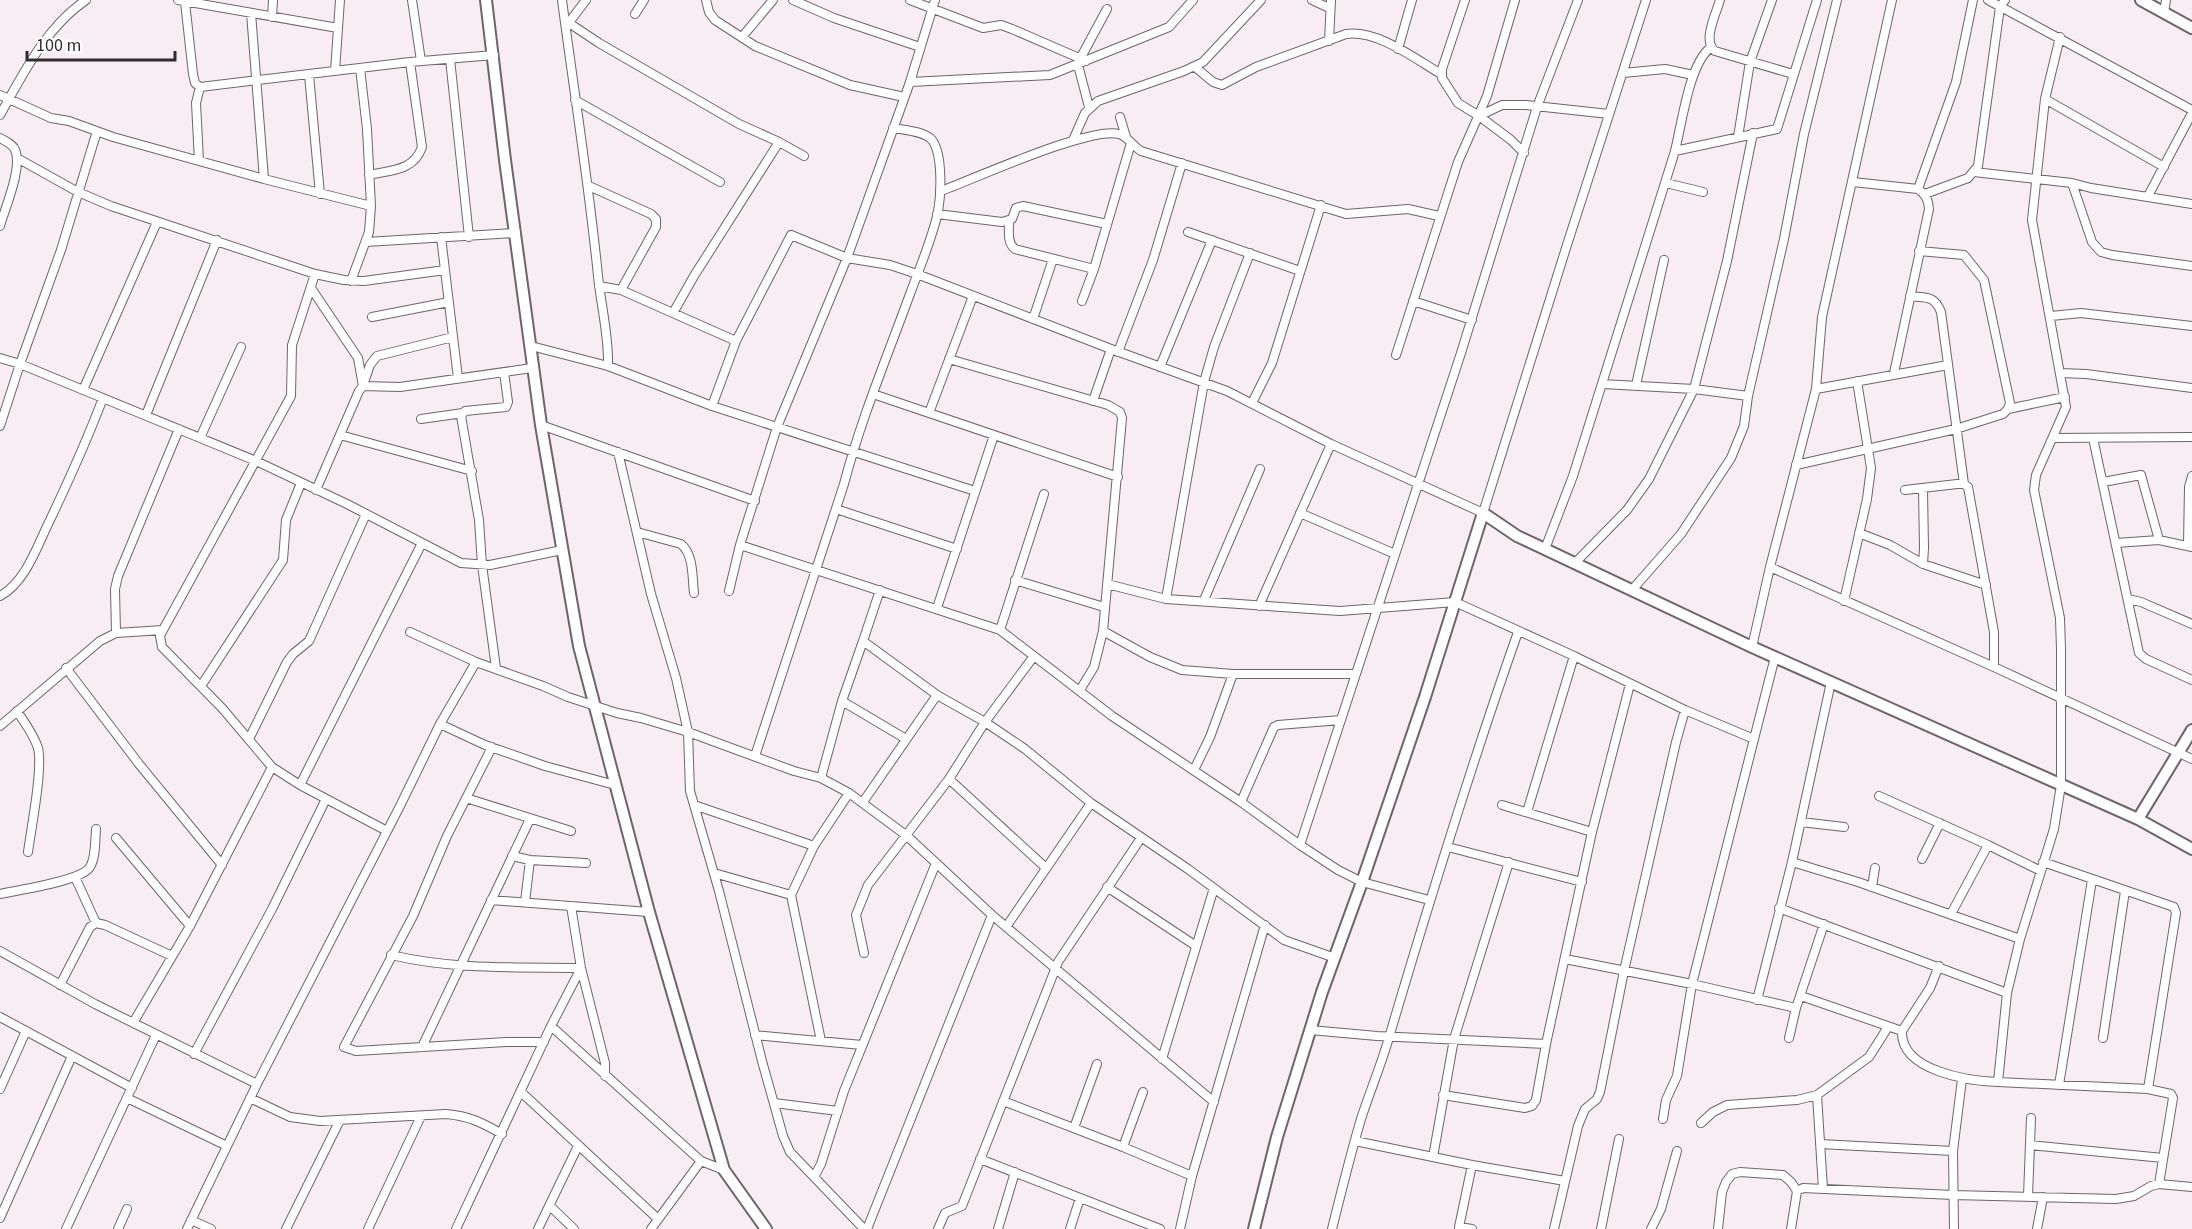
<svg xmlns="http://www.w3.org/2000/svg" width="2192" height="1229" font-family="'Source Sans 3',sans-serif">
  <rect width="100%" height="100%" fill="#f9edf4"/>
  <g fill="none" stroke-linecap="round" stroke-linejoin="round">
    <defs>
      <path id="street" d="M178,0L338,28
        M412,0L421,61
        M562,0C574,92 589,184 598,276C601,306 609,336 608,366
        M706,0L709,12L715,20L755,46L850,85L904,97
        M793,0L834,18L920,47
        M910,0L983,28L1001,25L1012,29L1086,61
        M1312,0L1329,8
        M1465,0L1442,69V78L1458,103L1479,116L1511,140L1524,153
        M1720,0C1716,14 1702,41 1715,51L1793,74
        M1988,0L2192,110
        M185,2L193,74L195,83L200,87L410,62L494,55
        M251,13L264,179
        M2164,13L2166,0
        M635,14L644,0
        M272,17L273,0
        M569,23L599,43L739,124L779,142L804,156
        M567,25L586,0
        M742,37L773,0
        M2060,37L2045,99L2032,220L2066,407L2036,475L2034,490L2060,618L2061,649V785L2054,829L2020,939L2007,993L1998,1082L2148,1089L2171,1094L2173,1098L2159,1184
        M1329,41L1331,0
        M1398,49L1412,0
        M450,59L469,237
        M1080,59L1107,9
        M1078,65L1089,107
        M1195,67L1213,82L1222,85L1256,67L1346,34C1378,30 1414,58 1441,74
        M335,71L340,0
        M1623,73L1665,69L1693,75
        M309,75L320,194
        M910,82L1050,75L1169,27L1193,0
        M0,95L51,118L69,121L113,137L264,179L371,206
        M2045,99L2164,167
        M575,100L720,182
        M0,115C23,74 46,27 86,0
        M1479,116L1502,105H1526L1609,114
        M1120,117L1126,137
        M1738,137L1750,62L1772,0
        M0,138C5,141 13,144 15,150C23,167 5,208 0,226
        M1073,140L1085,113L1098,101L1184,71L1203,62L1261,0
        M1675,151C1682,123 1689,65 1710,48
        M17,158L78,192L111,206L315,274L344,280L364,281L445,270
        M199,161L196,103L200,87
        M1974,172L2072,183L2091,188L2192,204
        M369,175C391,170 414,171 422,147L410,62
        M1853,182L1918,189C1926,195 1928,199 1929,209L1894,373
        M1666,183L1703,192
        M2072,183L2092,242L2101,252L2112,255L2192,266
        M589,186L651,214L656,219V227L621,290
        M1918,189L1956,82L1973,0
        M941,191C974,179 1090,126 1119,134C1128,137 1133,146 1141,151L1346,214L1408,209L1439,216
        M1925,194L1968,178L1978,166L2000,7L2005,0
        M2148,196L2192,113
        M937,214L1002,222L1012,219L1016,208L1023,206L1107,224
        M1009,221C1009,231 1007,243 1015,249L1094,269
        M1188,232L1300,271
        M441,237L458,378
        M366,242L516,233
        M315,274L292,345L291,396L163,630L160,636L162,647L222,708L272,767L300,785L387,831
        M351,281L369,232L371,206L367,129L360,68
        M599,286L621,290L736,341
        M311,288L358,358L363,386
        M1910,296C1927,298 1934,295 1941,312L1964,484
        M1082,301L1094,269L1131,143
        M1413,301L1472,320
        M673,313L694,276L779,142
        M2051,316L2081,313L2192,326
        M372,317L449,302
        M1033,319L1053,259
        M531,346L608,366L712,406L975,491
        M1118,352L1153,260L1182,163
        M1396,355L1458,162L1487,96L1515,0
        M0,358L20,364L256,461L347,504L461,563L490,565L562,550
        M949,359L1108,405L1120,412L1122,418L1103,631L1094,667L1080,690
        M1160,367L1212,240
        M2060,373L2086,374L2192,388
        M1602,384L1694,389L1748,396
        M363,385L370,365L377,356L453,337
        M1636,385L1664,260
        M1816,389L1948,365
        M83,390L157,222
        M873,394L1118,477
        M1093,401L1111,349
        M1252,403L1272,363L1321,205
        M712,406L736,341L791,235L847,258L890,265L917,274L1111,349L1227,391L1331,444L1483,513L1566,248L1646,0
        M2008,409L2065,397
        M929,413L973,296
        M146,415L217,240
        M421,419L463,413
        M541,425L755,501
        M0,426L20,364L61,250L97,131
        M340,435L472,471
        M200,438L241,347
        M2053,438L2192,437
        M2093,438L2139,653L2146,659L2192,680
        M618,452L651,594L676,678L688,732L690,791L719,891L762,1061L783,1136L790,1152L864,1229
        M1796,465L1956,429L2003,414L2008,409L2010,403L1984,280L1964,255L1919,251
        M2103,482L2141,475L2159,540
        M316,490L359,391L363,386L400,387L532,368
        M1905,490L1957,484H1964L1968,487L1994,632V667
        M836,509L957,549
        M1300,513L1395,554
        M637,532L681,544C694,555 692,577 694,593
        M1859,533L1890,545L1923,564L1986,585
        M2116,543L2159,540L2192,547
        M740,545L1000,630L1112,716L1241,802L1300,845L1338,870L1362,882L1429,900
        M2188,545L2189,487L2192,476
        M1545,549L1573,476L1675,151L1777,129L1817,0
        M1575,563L1627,510L1649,479L1694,389L1727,261L1753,133
        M1923,564L1924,548L1923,490
        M1770,567L1994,667L2192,759
        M1015,580L1104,607
        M1107,584L1166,599L1340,611L1455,602L1574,656L1685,710L1754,739L1775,657
        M880,590L863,641L937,695L985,722L1025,749L1091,803L1188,869L1284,940L1335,958
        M1632,590L1681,534L1731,458L1744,426L1748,396L1784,239L1804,134L1837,0
        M729,591L740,545L777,427L847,258L910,82L935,0
        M0,596C26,582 37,546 50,520C69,480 87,440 103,398
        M1166,599L1204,382L1214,347L1250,253
        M2128,599L2141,602L2192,624
        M1204,600L1260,469
        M1844,601L1867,499L1871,468L1857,381
        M1259,606L1331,444
        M937,608L994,435
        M1000,630L1044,494
        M1103,631L1150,657L1182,670L1233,674H1356
        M410,632L476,662L543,686L568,697L617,713L641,718L688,732L794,771L821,778L849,793L907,836L992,915L1214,1102
        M116,633L115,589L118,576L179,429
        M1752,647L1770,567L1816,389L1822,317L1892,0
        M66,668L139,764L222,865
        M496,668L482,565L479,520L461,416L465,411L506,407L508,402L504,372
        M201,686L283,560L286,520L301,483
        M842,701L906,739
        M17,711C25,723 34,735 38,748C43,769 31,829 28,852
        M440,724L485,745L545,766L615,785
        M0,726L100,641L116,633L163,630
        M249,739L287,662L293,654L309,641L366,514
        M492,747L447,836L413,916L344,1047L356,1051L506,1042H544
        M755,756L844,484C861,419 887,357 910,294C920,267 932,239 938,212C941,195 943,154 932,140C924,131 904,130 893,128
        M1194,770L1210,737L1233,674
        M821,778L842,701L863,641
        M949,779L1046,868
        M300,785L422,543
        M1879,796L1988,845L2041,871
        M466,798L571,831
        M863,802L937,695
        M1241,802L1274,727L1278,725L1341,720
        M694,805L814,846
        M1502,805L1592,832
        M1527,812L1574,656
        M1801,822L1844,827
        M116,838L190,926
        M1300,845L1461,353L1537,107L1578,0
        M1448,847L1582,882
        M512,856L530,860L586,863
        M1922,859L1940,823
        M1792,862L1858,882L2020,939
        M2043,862L2174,907L2176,913L2148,1089
        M714,873L791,895L821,1041
        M75,877L96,923
        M1107,887L1196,946
        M1872,887L1875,868
        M0,894C18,890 82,881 90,867C96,857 95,840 96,829
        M791,895L814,846L849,793
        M491,900L649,912
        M525,902L530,860
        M571,906L581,968L605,1063V1076
        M1779,908L2007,993
        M1951,914L1988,845
        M1006,927L1091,803
        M0,951L95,1004L257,1084
        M864,953L856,915L868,885L949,779L985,722L1034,656
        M391,955C454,970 518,967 581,968L551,1026L456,1229
        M1565,959L1692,984L1796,1008
        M1939,966L1930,988L1902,1031C1900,1071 1969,1081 1998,1082
        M60,985L90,927L96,923L105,925L172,956
        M1801,996L1902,1031
        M1757,1000L1792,862L1831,682
        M0,1017L132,1088
        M133,1023L190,926L272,767
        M551,1026L701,1161L724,1170
        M1310,1030L1377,1036L1546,1044L1536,1100L1532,1106L1525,1108L1443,1095
        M755,1035L862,1045
        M1789,1038L1796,1008L1824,924
        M2103,1038L2125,891
        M1546,1044L1592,832L1630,684
        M422,1047L530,819
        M194,1054L272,909L326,799
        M1162,1059L1214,888
        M2059,1085L2092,880
        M0,1089L26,1031
        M521,1092L658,1219
        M1817,1095L1823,1189
        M127,1098L227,1146
        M250,1098L290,1117L320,1121L446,1114C469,1116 481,1122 502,1134
        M1003,1101L1123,1147L1192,1176
        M774,1103L838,1111
        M1663,1119L1666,1100L1677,1076L1692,984L1754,739
        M1701,1123L1713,1112L1727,1105L1797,1100L1817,1095L1869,1057L1888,1027
        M1074,1128L1097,1064
        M1355,1141L1472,1165L1565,1181
        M1820,1144L1953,1151
        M2030,1145L2163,1158
        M1123,1147L1143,1092
        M1433,1157L1454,1039L1509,862
        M980,1159L1160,1229
        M814,1177L821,1164L844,1091L936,863
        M2028,1196L2031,1118
        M550,1206L574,1229
        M0,1218L72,1056
        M191,1220L211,1229
        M66,1229L156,1035
        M118,1229L127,1209
        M187,1229L257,1084L400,806L440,724L476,662
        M286,1229L340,1120
        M368,1229L421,1116
        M538,1229L578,1146
        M651,1229L701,1161
        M867,1229L992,915
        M938,1229L945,1213L962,1206L1058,962L1141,838
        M998,1229L1015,1172
        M1070,1229L1080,1198
        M1180,1229L1192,1176L1265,925
        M1332,1229C1341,1193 1350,1156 1361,1119C1370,1091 1382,1063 1390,1034C1430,899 1471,765 1518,632
        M1472,1229L1459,1227L1472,1165
        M1554,1229L1578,1126L1585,1109L1597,1099L1600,1092L1624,971L1676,742L1685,710
        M1601,1229L1619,1139
        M1651,1229L1661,1209L1677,1151
        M1718,1229L1722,1192L1726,1182L1732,1174L1740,1172L1783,1175L1791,1182L1797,1191
        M1791,1229L1797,1191L1803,1188L1953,1195L2116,1199L2134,1196L2151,1186L2159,1184L2192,1187
        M1954,1229L1953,1151L1962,1079
        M2037,1229L2043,1197"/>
      <path id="secondary" d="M486,0L505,160L541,425L579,646L649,912L724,1170L766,1229
        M2141,0L2192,28
        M2138,819L2192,730
        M1254,1229L1277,1137L1322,992L1362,882L1425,697L1483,513L1517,536L1752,647L2138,819L2192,849"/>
    </defs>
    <use href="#street" stroke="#6e646a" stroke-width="10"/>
    <use href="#secondary" stroke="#6e646a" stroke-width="14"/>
    <use href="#street" stroke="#fff" stroke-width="8"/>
    <use href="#secondary" stroke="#fff" stroke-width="10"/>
  </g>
  <path d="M27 51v9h148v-9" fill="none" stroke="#302c2e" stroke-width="3"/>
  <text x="36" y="51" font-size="18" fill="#302c2e" stroke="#ffffff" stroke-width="4.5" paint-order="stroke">100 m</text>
</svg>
